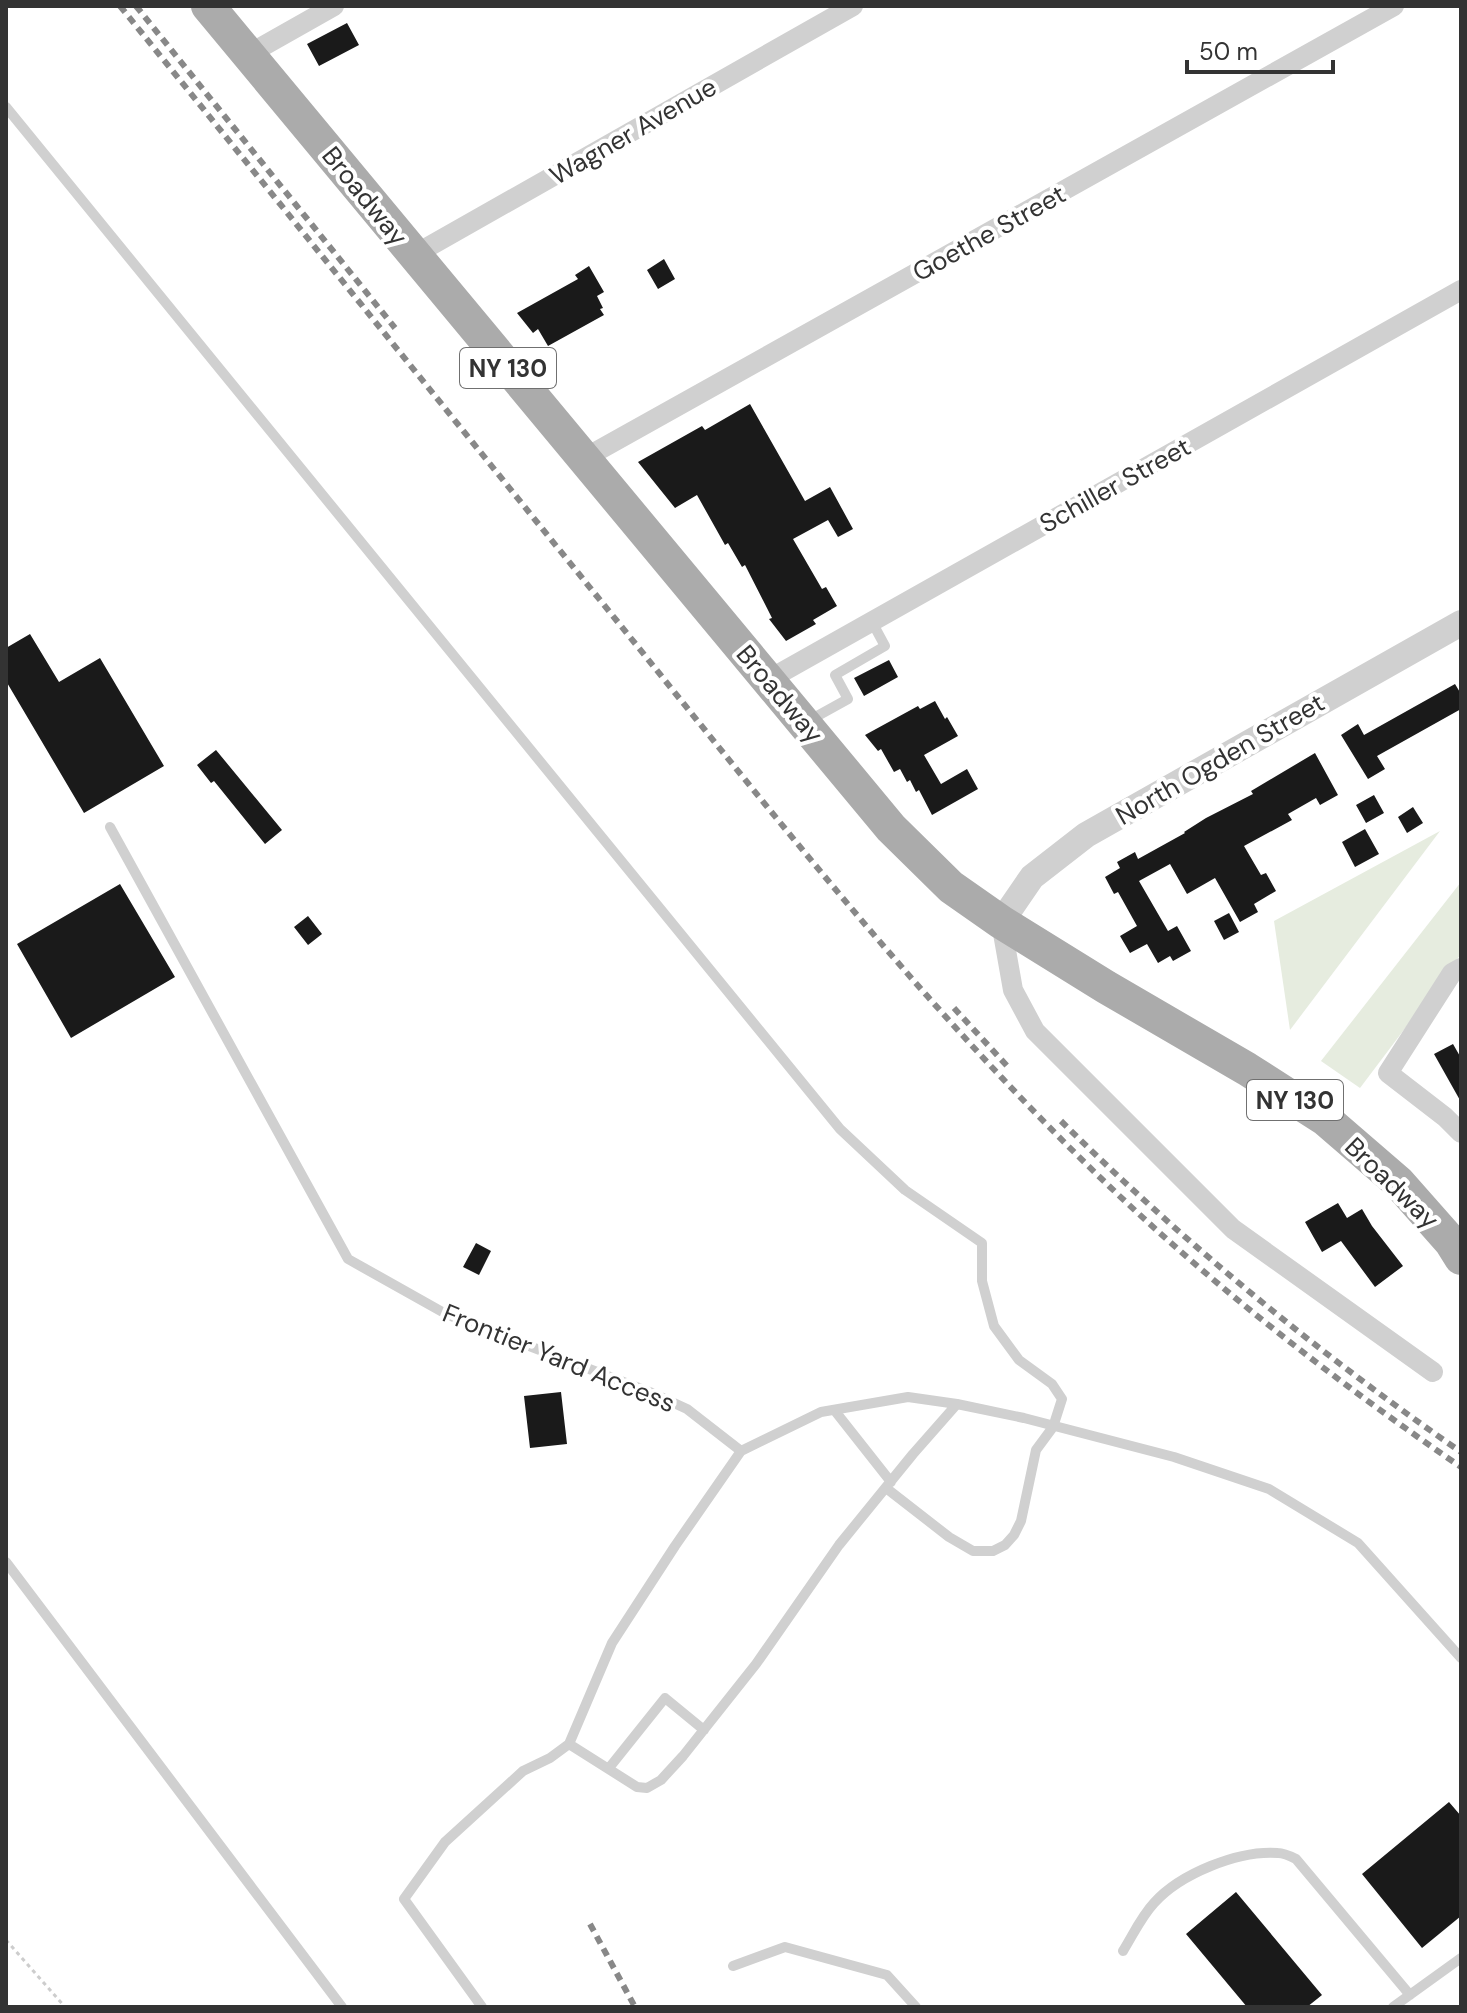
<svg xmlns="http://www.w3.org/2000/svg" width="1467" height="2013" font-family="'DM Sans',sans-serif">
  <rect width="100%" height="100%" fill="#fff"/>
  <path fill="#e6ecdf" d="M1440,831L1290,1030L1274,921Z
    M1461,882V954L1360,1088L1321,1061Z"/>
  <path fill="#1a1a1a" d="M347,23L359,45L319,66L307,44Z
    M664,259L675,279L658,289L647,270Z
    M589,266L604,292L597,296L603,308L600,309L604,315L548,346L538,329L533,333L517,313L578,279L575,275Z
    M750,404L805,501L830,487L853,529L838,537L828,520L793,539L822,589L826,587L837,606L813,620L816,624L786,641L769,619L772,618L745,565L742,567L728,543L725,545L697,495L675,508L638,462L702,426L705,430Z
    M30,634L59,682L100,658L164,766L84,813L6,681V648Z
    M889,660L898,677L864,696L854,678Z
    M1455,684L1461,694V709L1377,756L1385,769L1368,779L1341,735L1358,724L1364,735Z
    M935,701L945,719L947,717L958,736L924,755L941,784L967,769L978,789L932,815L919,790L916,792L910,780L907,782L900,769L894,772L881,749L878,751L865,735L918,706L920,709Z
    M216,750L282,830L265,844L214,781L211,783L197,765Z
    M1315,753L1338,795L1320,805L1316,798L1288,814L1292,820L1244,846L1261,875L1266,873L1276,891L1254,904L1258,912L1240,922L1215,878L1187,894L1170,864L1139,881L1168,931L1177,926L1191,951L1173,961L1170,956L1158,963L1147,944L1130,953L1120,936L1137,926L1118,892L1114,894L1105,877L1120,868L1117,862L1135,852L1138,859L1185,833L1184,832L1206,818L1253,794L1251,791Z
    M1374,795L1384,813L1366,823L1356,805Z
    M1413,807L1423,823L1407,833L1398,817Z
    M1365,829L1379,854L1355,867L1342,842Z
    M120,884L175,977L71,1038L17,944Z
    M1229,913L1239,932L1224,940L1214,921Z
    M308,916L322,934L308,945L294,927Z
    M1453,1044L1461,1058V1102L1434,1054Z
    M1338,1203L1347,1218L1362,1209L1372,1226L1403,1266L1375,1287L1341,1241L1322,1252L1305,1222Z
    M476,1243L491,1251L479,1275L463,1267Z
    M561,1392L567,1444L530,1448L524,1396Z
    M1449,1802L1461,1816V1916L1422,1948L1362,1874Z
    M1236,1892L1322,1995L1307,2007H1247L1186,1934Z"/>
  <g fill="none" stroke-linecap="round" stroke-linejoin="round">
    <path stroke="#cdcdcd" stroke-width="3" stroke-dasharray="4 4" stroke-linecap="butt" d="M6,1940L65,2007"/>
    <path stroke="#d0d0d0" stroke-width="10" d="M6,107L840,1129L905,1190L982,1243V1281L994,1326L1019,1360L1052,1384L1062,1399L1053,1427L1036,1450L1021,1521L1014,1535L1005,1545L993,1551H973L949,1537L886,1488
      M810,720L848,699L835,675L885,646L872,622
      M110,827L348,1259L446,1314L652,1393L687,1409L741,1451L821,1412L908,1397L957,1404L1024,1418L1174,1457L1269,1489L1358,1543L1461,1658
      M835,1411L891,1482
      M6,1562L342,2007
      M569,1744L637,1787L647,1788L661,1780L683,1756L756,1664L839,1545L913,1454L957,1404
      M609,1768L665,1698L704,1730
      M1123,1951C1133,1935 1141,1917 1154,1903C1180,1874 1238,1850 1278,1853C1284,1853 1290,1856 1296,1859L1410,1995
      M733,1966L785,1947L887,1975L916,2007
      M482,2007L404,1899L445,1842L523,1771L550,1758L569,1744L612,1643L675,1546L741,1451
      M1393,2007L1461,1958"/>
    <path stroke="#d0d0d0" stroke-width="20" d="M249,54L334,6
      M414,255L853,6
      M583,459L1394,6
      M768,680L1461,290
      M1001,922L1013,990L1035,1031L1233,1229L1433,1372
      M1461,968L1452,973L1388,1073L1445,1117L1461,1133"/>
    <path stroke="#d0d0d0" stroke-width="26" d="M1001,922L1032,877L1086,835L1461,623"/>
    <path stroke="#ababab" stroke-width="34" d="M208,6L891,828L951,887L1001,922L1106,987L1247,1069L1325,1119L1398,1182L1451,1242L1461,1258"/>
    <path stroke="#888" stroke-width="6" stroke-dasharray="8 6" stroke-linecap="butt" d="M120,6C286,211 451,416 617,621C774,815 928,1013 1109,1186C1218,1290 1337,1382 1461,1467
      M136,6L395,328
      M954,1008L1008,1067
      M1061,1121C1184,1243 1318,1353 1461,1452
      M590,1924L635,2007"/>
  </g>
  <g text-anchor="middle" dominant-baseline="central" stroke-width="8" stroke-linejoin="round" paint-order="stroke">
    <g fill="#fff" stroke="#707070" stroke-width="2">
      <rect x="460" y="348" width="96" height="40" rx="6"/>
      <rect x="1247" y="1080" width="96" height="40" rx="6"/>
    </g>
    <g font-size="24" font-weight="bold" fill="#333">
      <text x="508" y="368">NY 130</text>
      <text x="1295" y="1100">NY 130</text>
    </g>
    <g font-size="26" fill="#333" stroke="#fff">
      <text transform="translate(633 131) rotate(-30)">Wagner Avenue</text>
      <text transform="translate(365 196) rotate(51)">Broadway</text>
      <text transform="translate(989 233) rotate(-29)">Goethe Street</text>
      <text transform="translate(1115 485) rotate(-29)">Schiller Street</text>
      <text transform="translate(780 694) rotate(50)">Broadway</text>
      <text transform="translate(1220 759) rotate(-30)">North Ogden Street</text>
      <text transform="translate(1392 1183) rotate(44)">Broadway</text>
      <text transform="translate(559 1358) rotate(22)">Frontier Yard Access</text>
    </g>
  </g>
  <rect width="1467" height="2013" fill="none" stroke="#333333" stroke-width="16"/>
  <path d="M1187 60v12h146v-12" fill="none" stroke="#333333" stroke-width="4"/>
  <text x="1199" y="60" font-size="24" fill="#333333" stroke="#ffffff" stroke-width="6" paint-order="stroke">50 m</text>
</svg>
